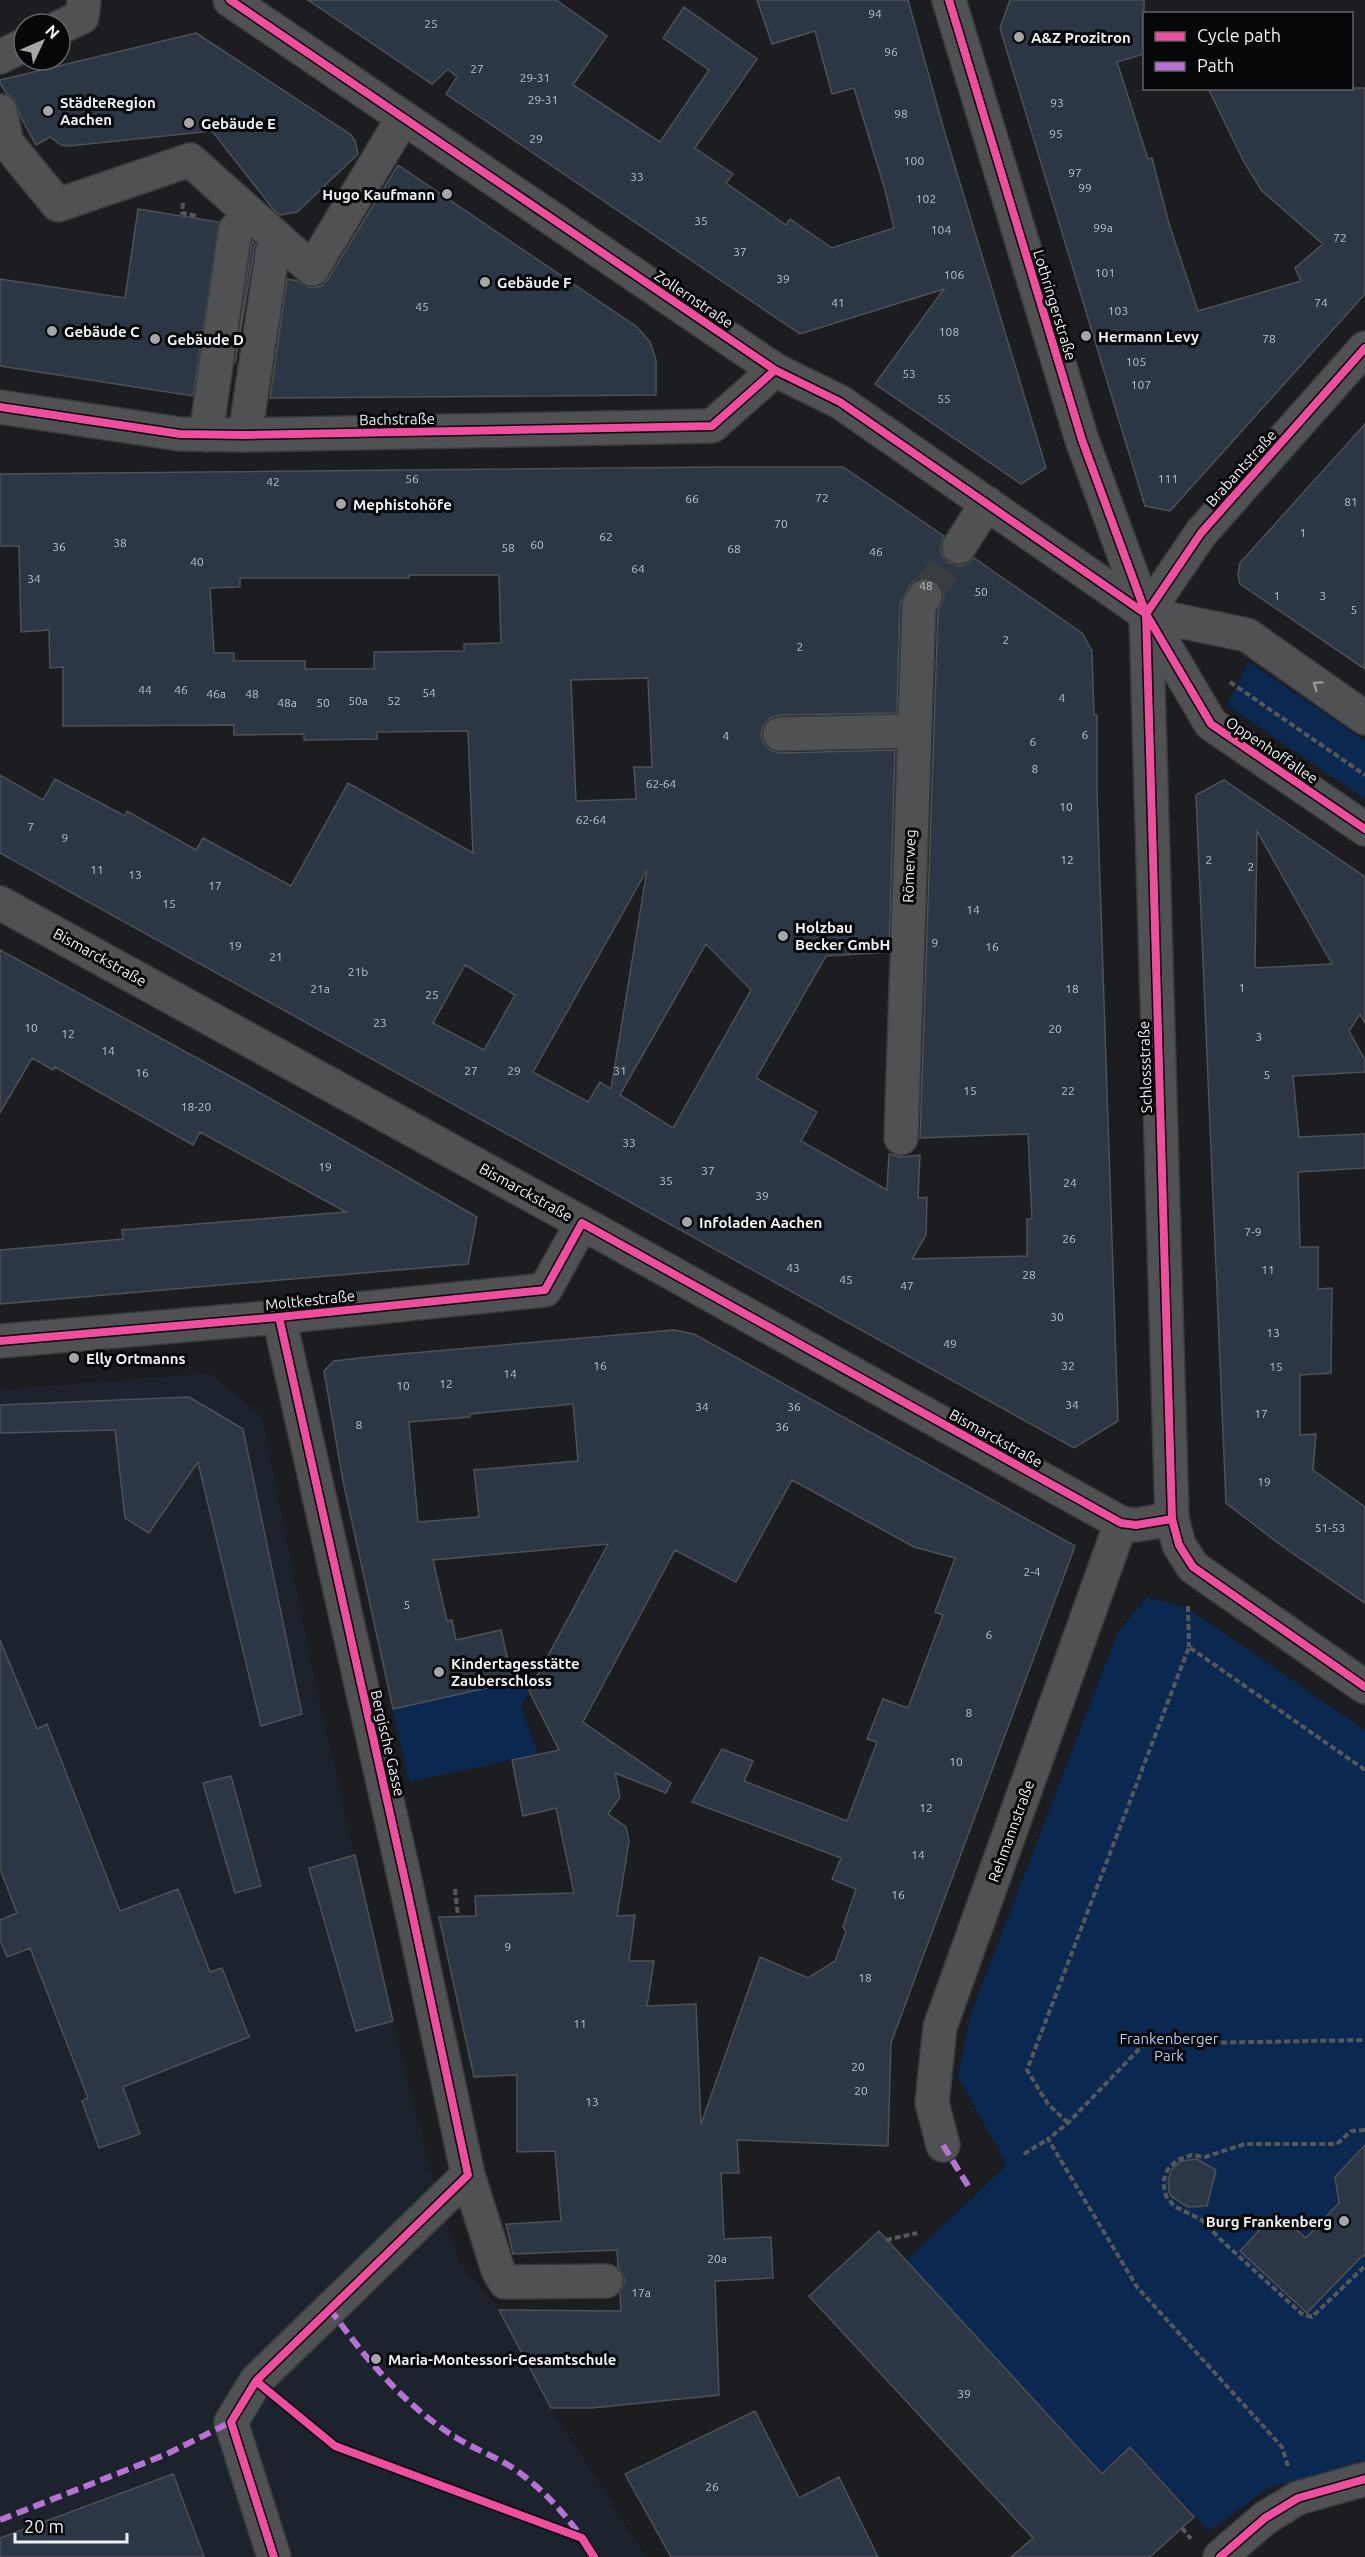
<svg xmlns="http://www.w3.org/2000/svg" width="1365" height="2557" font-family="Ubuntu,sans-serif">
  <rect width="100%" height="100%" fill="#1b1d20"/>
  <path fill="#1d232d" d="M210,1373L262,1417L315,1682L393,2021L431,2172L459,2261L499,2310L551,2408L646,2557H0V1390Z"/>
  <path fill="#0b2851" d="M1249,662L1365,741V799L1227,705Z
    M1147,1597L1187,1608L1365,1730V2463L1270,2487L1209,2531L1131,2447L1102,2473L906,2261L1007,2165L958,2077L970,2016L1118,1632Z
    M513,1682L529,1691L521,1706L538,1754L409,1782L393,1709Z"/>
  <path fill="#2c3645" stroke="#4f5154" stroke-width="1.5" fill-rule="evenodd" d="M308,0H556L607,36L573,85L660,142L709,70L663,38L684,7L757,59L695,148L733,174L726,183L786,225L790,219L832,248L894,228L885,190L854,88L832,94L815,31L772,44L757,0H908L944,130L1046,468L1021,484L875,384L944,289L800,334L446,94L457,77L448,69L432,84Z
    M1010,0H1144V54L1117,62L1148,159L1152,158L1169,224L1198,311L1301,281L1295,268L1323,244L1262,191L1244,162L1208,88H1365V294L1170,511L1145,506L1000,28Z
    M196,33L350,134L355,140L358,154L297,212L280,215L274,210L212,131L69,146L61,145L50,137L36,145L21,118L14,99L6,93L0,83V80Z
    M398,165L637,327L650,342L656,360V395L270,398L287,279L297,281L310,288L321,286L328,279Z
    M138,209L219,222L193,396L0,366V279L125,298Z
    M252,241L255,244L235,364Z
    M1365,424V669L1240,584L1238,574L1240,563Z
    M721,467H843L944,536L940,547L942,555L948,562L959,566L967,564L974,558L1082,633L1092,651L1094,715H1097V792L1118,1421L1074,1448L0,853V775L43,800L55,779L125,816L127,811L196,850L203,838L291,886L348,783L473,853L468,731L377,732V739L304,740V734L234,735V725L63,726V667L50,668L49,630L21,632L19,546H0V474ZM409,575H499L501,643L464,644V651L374,652V669H305V661H234V653H214L210,588L240,587V578H409ZM927,577L936,581L942,588L944,597L938,611L920,1138L1028,1134L1032,1219H1027V1256L912,1259L926,1235L927,1197L918,1198L920,1155L901,1157L889,1154L887,1190L801,1141L817,1112L756,1078L826,956L889,952L895,750L780,753L772,751L764,744L761,735L763,726L770,718L780,715L897,713L900,604L910,585L917,579ZM648,678L652,767H634L636,799L576,801L571,680ZM647,870L611,1089L600,1082L588,1102L533,1072ZM706,944L751,990L673,1128L620,1095ZM465,965L515,995L484,1050L433,1023Z
    M1224,780L1365,877V1023L1360,1014L1349,1031L1365,1060V1072L1293,1076L1299,1137L1365,1134V1168L1298,1172L1300,1247H1318V1289L1332,1288L1331,1373L1300,1375V1435L1316,1434L1313,1470L1365,1507V1603L1282,1546L1226,1503L1196,795ZM1257,831L1332,964L1255,968Z
    M0,950L248,1086L477,1217L468,1264L0,1304V1250L123,1239L122,1230L346,1212L200,1132L193,1145L55,1067L53,1070L32,1058L0,1113Z
    M674,1330L694,1334L1075,1546L891,2043L888,2146L737,2140L739,2173H721L724,2239L771,2237L773,2278L715,2281L719,2395L592,2408H551L499,2310L621,2311L620,2293L625,2280L618,2267L617,2250L513,2254L506,2224L561,2221L555,2151L517,2152V2075L474,2077L439,1917L476,1916L475,1896L574,1893L556,1808L523,1816L512,1760L559,1750L529,1691L608,1544L433,1560L447,1621L452,1620L456,1640L501,1630L513,1682L393,1709L343,1481L324,1371L334,1361L378,1356ZM573,1404L578,1461L474,1470L479,1517L418,1522L409,1422L470,1417V1414ZM792,1480L914,1547L955,1558L935,1612L943,1615L908,1708L883,1699L867,1739L877,1742L847,1821L744,1781L753,1761L722,1749L692,1802L841,1858L832,1879L856,1889L843,1927L846,1932L835,1961L808,1978L760,1957L701,2124L696,2004L647,2006L654,1961H629L635,1915L617,1916L629,1841L626,1827L608,1814L620,1797L615,1773L666,1793L671,1783L583,1722L675,1550L736,1582Z
    M189,1397L243,1429L302,1714L261,1726L198,1462L149,1533L125,1518L115,1430L0,1433V1405Z
    M0,1640L37,1729L47,1724L120,1911L178,1889L210,1972L222,1968L249,2037L123,2087L140,2134L99,2148L82,2101L88,2098L30,1948L7,1957L0,1940V1920L17,1913L0,1869Z
    M231,1776L261,1886L235,1893L203,1783Z
    M355,1855L393,2021L356,2031L309,1868Z
    M1365,2145V2256H1362L1307,2313L1240,2251L1276,2212L1306,2238L1339,2203L1335,2177Z
    M1197,2159L1216,2170L1207,2206L1188,2207L1172,2197L1169,2192L1168,2180L1172,2169L1181,2161Z
    M879,2231L1102,2474L1130,2447L1194,2517L1150,2557H1011L1033,2538L809,2296Z
    M755,2411L799,2498L839,2477L878,2557H671L625,2474Z
    M173,2474L204,2557H0V2538Z"/>
  <g fill="none" stroke-linecap="round" stroke-linejoin="round">
    <path stroke="#3a3d40" stroke-width="33" stroke-dasharray="33 16" stroke-linecap="butt" d="M925,596L959,547"/>
    <defs>
      <path id="minor" d="M230,0L775,370L840,402L1146,614L1247,635L1365,718
        M949,0L1082,440L1146,614L1211,724L1365,829
        M60,27L82,17L84,0
        M0,57L24,45
        M0,111L7,143L58,205L190,160L312,269L403,118
        M0,407L180,434L245,435L712,426L775,370
        M206,435L235,230
        M245,435L273,249
        M959,547L987,503
        M1146,614L1172,1519L1179,1545L1193,1567L1365,1687
        M1146,614L1201,533L1365,348
        M780,734L914,731
        M0,903L582,1223L1121,1523L1136,1525L1172,1519
        M901,1138L919,605L925,596
        M279,1317L408,1894L468,2175L498,2270L505,2282L606,2281
        M0,1341L279,1317L545,1290L582,1223
        M943,2145L932,2103L940,2027L1121,1523
        M274,2557L231,2422L256,2381L468,2175
        M1220,2557L1265,2518L1298,2498L1365,2479"/>
    </defs>
    <use href="#minor" stroke="#38393c" stroke-width="36"/>
    <path stroke="#56585a" stroke-width="4" stroke-dasharray="6 3" stroke-linecap="butt" d="M183,203L182,213L197,216
      M1230,682L1365,775
      M1188,1606L1189,1647
      M455,1889L458,1917
      M1068,2123L1048,2104L1027,2070L1189,1647L1365,1770
      M1365,2130L1351,2131L1337,2144H1245L1205,2157L1192,2155L1177,2160L1168,2169L1163,2182L1166,2196L1174,2206L1202,2220L1220,2239L1302,2314L1312,2317L1365,2266
      M1024,2154L1048,2139
      M886,2240L917,2233
      M1288,2466L1282,2447L1137,2287L1048,2139L1068,2123L1144,2044L1365,2040
      M1182,2528L1191,2539"/>
    <use href="#minor" stroke="#4f5153" stroke-width="33"/>
    <path stroke="#b673d3" stroke-width="6" stroke-dasharray="12 6" stroke-linecap="butt" d="M943,2145L970,2189
      M330,2309C364,2357 404,2405 455,2437C474,2449 497,2457 516,2470C543,2490 560,2508 580,2535
      M0,2520L167,2454L231,2422"/>
    <defs>
      <path id="cycleway" d="M230,0L775,370L840,402L1146,614
        M949,0L1082,440L1146,614L1211,724L1365,829
        M0,407L180,434L245,435L712,426L775,370
        M1146,614L1172,1519L1179,1545L1193,1567L1365,1687
        M1146,614L1201,533L1365,348
        M0,1341L279,1317L545,1290L582,1223L1121,1523L1136,1525L1172,1519
        M256,2381L335,2446L582,2538L594,2557
        M274,2557L231,2422L256,2381L468,2175L408,1894L279,1317
        M1220,2557L1265,2518L1298,2498L1365,2479"/>
    </defs>
    <use href="#cycleway" stroke="#050709" stroke-width="11"/>
    <use href="#cycleway" stroke="#ef4d9e" stroke-width="8"/>
  </g>
  <defs><path id="oneway-chevron" d="M-2-3.5L2.5 0L-2 3.5" fill="none" stroke-width="1.6" stroke-linecap="round" stroke-linejoin="round" transform="scale(1.5)"/></defs>
  <use stroke="#96999b" href="#oneway-chevron" transform="translate(1317 685) rotate(-145)"/>
  <g fill="#a4a6aa" stroke="#050709" stroke-width="2">
    <circle cx="1019" cy="37" r="6"/>
    <circle cx="48" cy="111" r="6"/>
    <circle cx="189" cy="123" r="6"/>
    <circle cx="447" cy="194" r="6"/>
    <circle cx="485" cy="282" r="6"/>
    <circle cx="52" cy="331" r="6"/>
    <circle cx="1086" cy="336" r="6"/>
    <circle cx="155" cy="339" r="6"/>
    <circle cx="341" cy="504" r="6"/>
    <circle cx="783" cy="936" r="6"/>
    <circle cx="687" cy="1222" r="6"/>
    <circle cx="74" cy="1358" r="6"/>
    <circle cx="439" cy="1672" r="6"/>
    <circle cx="1344" cy="2221" r="6"/>
    <circle cx="376" cy="2359" r="6"/>
  </g>
  <g text-anchor="middle" dominant-baseline="central" stroke-width="6" stroke-linejoin="round" paint-order="stroke">
    <g font-size="12" fill="#bdc2c8">
      <text x="875" y="13">94</text>
      <text x="431" y="23">25</text>
      <text x="891" y="51">96</text>
      <text x="477" y="68">27</text>
      <text x="535" y="77">29-31</text>
      <text x="543" y="99">29-31</text>
      <text x="1057" y="102">93</text>
      <text x="901" y="113">98</text>
      <text x="1056" y="133">95</text>
      <text x="536" y="138">29</text>
      <text x="914" y="160">100</text>
      <text x="1075" y="172">97</text>
      <text x="637" y="176">33</text>
      <text x="1085" y="187">99</text>
      <text x="926" y="198">102</text>
      <text x="701" y="220">35</text>
      <text x="1103" y="227">99a</text>
      <text x="941" y="229">104</text>
      <text x="1340" y="237">72</text>
      <text x="740" y="251">37</text>
      <text x="1105" y="272">101</text>
      <text x="954" y="274">106</text>
      <text x="783" y="278">39</text>
      <text x="838" y="302">41</text>
      <text x="1321" y="302">74</text>
      <text x="422" y="306">45</text>
      <text x="1118" y="310">103</text>
      <text x="949" y="331">108</text>
      <text x="1269" y="338">78</text>
      <text x="1136" y="361">105</text>
      <text x="909" y="373">53</text>
      <text x="1141" y="384">107</text>
      <text x="944" y="398">55</text>
      <text x="412" y="478">56</text>
      <text x="1168" y="478">111</text>
      <text x="273" y="481">42</text>
      <text x="822" y="497">72</text>
      <text x="692" y="498">66</text>
      <text x="1351" y="501">81</text>
      <text x="781" y="523">70</text>
      <text x="1303" y="532">1</text>
      <text x="606" y="536">62</text>
      <text x="120" y="542">38</text>
      <text x="537" y="544">60</text>
      <text x="59" y="546">36</text>
      <text x="508" y="547">58</text>
      <text x="734" y="548">68</text>
      <text x="876" y="551">46</text>
      <text x="197" y="561">40</text>
      <text x="638" y="568">64</text>
      <text x="34" y="578">34</text>
      <text x="926" y="585">48</text>
      <text x="981" y="591">50</text>
      <text x="1277" y="595">1</text>
      <text x="1323" y="595">3</text>
      <text x="1354" y="609">5</text>
      <text x="1006" y="639">2</text>
      <text x="800" y="646">2</text>
      <text x="145" y="689">44</text>
      <text x="181" y="689">46</text>
      <text x="429" y="692">54</text>
      <text x="216" y="693">46a</text>
      <text x="252" y="693">48</text>
      <text x="1062" y="697">4</text>
      <text x="358" y="700">50a</text>
      <text x="394" y="700">52</text>
      <text x="287" y="702">48a</text>
      <text x="323" y="702">50</text>
      <text x="1085" y="734">6</text>
      <text x="726" y="735">4</text>
      <text x="1033" y="741">6</text>
      <text x="1035" y="768">8</text>
      <text x="661" y="783">62-64</text>
      <text x="1066" y="806">10</text>
      <text x="591" y="819">62-64</text>
      <text x="31" y="826">7</text>
      <text x="65" y="837">9</text>
      <text x="1067" y="859">12</text>
      <text x="1209" y="859">2</text>
      <text x="1251" y="866">2</text>
      <text x="97" y="869">11</text>
      <text x="135" y="874">13</text>
      <text x="215" y="885">17</text>
      <text x="169" y="903">15</text>
      <text x="973" y="909">14</text>
      <text x="935" y="942">9</text>
      <text x="235" y="945">19</text>
      <text x="992" y="946">16</text>
      <text x="276" y="956">21</text>
      <text x="358" y="971">21b</text>
      <text x="1242" y="987">1</text>
      <text x="320" y="988">21a</text>
      <text x="1072" y="988">18</text>
      <text x="432" y="994">25</text>
      <text x="380" y="1022">23</text>
      <text x="31" y="1027">10</text>
      <text x="1055" y="1028">20</text>
      <text x="68" y="1033">12</text>
      <text x="1259" y="1036">3</text>
      <text x="108" y="1050">14</text>
      <text x="471" y="1070">27</text>
      <text x="514" y="1070">29</text>
      <text x="620" y="1070">31</text>
      <text x="142" y="1072">16</text>
      <text x="1267" y="1074">5</text>
      <text x="970" y="1090">15</text>
      <text x="1068" y="1090">22</text>
      <text x="196" y="1106">18-20</text>
      <text x="629" y="1142">33</text>
      <text x="325" y="1166">19</text>
      <text x="708" y="1170">37</text>
      <text x="666" y="1180">35</text>
      <text x="1070" y="1182">24</text>
      <text x="762" y="1195">39</text>
      <text x="1253" y="1231">7-9</text>
      <text x="1069" y="1238">26</text>
      <text x="793" y="1267">43</text>
      <text x="1268" y="1269">11</text>
      <text x="1029" y="1274">28</text>
      <text x="846" y="1279">45</text>
      <text x="907" y="1285">47</text>
      <text x="1057" y="1316">30</text>
      <text x="1273" y="1332">13</text>
      <text x="950" y="1343">49</text>
      <text x="600" y="1365">16</text>
      <text x="1068" y="1365">32</text>
      <text x="1276" y="1366">15</text>
      <text x="510" y="1373">14</text>
      <text x="446" y="1383">12</text>
      <text x="403" y="1385">10</text>
      <text x="1072" y="1404">34</text>
      <text x="702" y="1406">34</text>
      <text x="794" y="1406">36</text>
      <text x="1261" y="1413">17</text>
      <text x="359" y="1424">8</text>
      <text x="782" y="1426">36</text>
      <text x="1264" y="1481">19</text>
      <text x="1330" y="1527">51-53</text>
      <text x="1032" y="1571">2-4</text>
      <text x="407" y="1604">5</text>
      <text x="989" y="1634">6</text>
      <text x="969" y="1712">8</text>
      <text x="956" y="1761">10</text>
      <text x="926" y="1807">12</text>
      <text x="918" y="1854">14</text>
      <text x="898" y="1894">16</text>
      <text x="508" y="1946">9</text>
      <text x="865" y="1977">18</text>
      <text x="580" y="2023">11</text>
      <text x="858" y="2066">20</text>
      <text x="861" y="2090">20</text>
      <text x="592" y="2101">13</text>
      <text x="717" y="2258">20a</text>
      <text x="641" y="2292">17a</text>
      <text x="964" y="2393">39</text>
      <text x="712" y="2486">26</text>
    </g>
    <g font-size="15" font-weight="bold" fill="#edf0f4" stroke="#050709" text-anchor="start">
      <text x="1031" y="37">A&amp;Z Prozitron</text>
      <text x="60" y="102">StädteRegion<tspan x="60" dy="17">Aachen</tspan></text>
      <text x="201" y="123">Gebäude E</text>
      <text x="435" y="194" text-anchor="end">Hugo Kaufmann</text>
      <text x="497" y="282">Gebäude F</text>
      <text x="64" y="331">Gebäude C</text>
      <text x="1098" y="336">Hermann Levy</text>
      <text x="167" y="339">Gebäude D</text>
      <text x="353" y="504">Mephistohöfe</text>
      <text x="795" y="927">Holzbau<tspan x="795" dy="17">Becker GmbH</tspan></text>
      <text x="699" y="1222">Infoladen Aachen</text>
      <text x="86" y="1358">Elly Ortmanns</text>
      <text x="451" y="1663">Kindertagesstätte<tspan x="451" dy="17">Zauberschloss</tspan></text>
      <text x="1332" y="2221" text-anchor="end">Burg Frankenberg</text>
      <text x="388" y="2359">Maria-Montessori-Gesamtschule</text>
    </g>
    <g font-size="15" fill="#edf0f4" stroke="#050709">
      <text transform="translate(694 299) rotate(34)">Zollernstraße</text>
      <text transform="translate(1055 305) rotate(73)">Lothringerstraße</text>
      <text transform="translate(397 419) rotate(-1)">Bachstraße</text>
      <text transform="translate(1241 468) rotate(-48)">Brabantstraße</text>
      <text transform="translate(1272 750) rotate(34)">Oppenhoffallee</text>
      <text transform="translate(909 866) rotate(-88)">Römerweg</text>
      <text transform="translate(100 957) rotate(29)">Bismarckstraße</text>
      <text transform="translate(1145 1067) rotate(-92)">Schlossstraße</text>
      <text transform="translate(526 1192) rotate(29)">Bismarckstraße</text>
      <text transform="translate(310 1300) rotate(-6)">Moltkestraße</text>
      <text transform="translate(996 1438) rotate(29)">Bismarckstraße</text>
      <text transform="translate(388 1743) rotate(77)">Bergische Gasse</text>
      <text transform="translate(1011 1831) rotate(-70)">Rehmannstraße</text>
    </g>
    <g font-size="15" fill="#b2cef5" stroke="#050709">
      <text x="1169" y="2038">Frankenberger<tspan x="1169" dy="17">Park</tspan></text>
    </g>
  </g>
  <rect x="1143" y="12" width="210" height="78" fill="#050709" stroke="#626467" stroke-width="1.5"/>
  <rect x="1155" y="32" width="30" height="9" fill="#ef4d9e" stroke="#626467" stroke-width="1.5"/>
  <text x="1197" y="42" font-size="18" fill="#edf0f4">Cycle path</text>
  <rect x="1155" y="62" width="30" height="9" fill="#b673d3" stroke="#626467" stroke-width="1.5"/>
  <text x="1197" y="72" font-size="18" fill="#edf0f4">Path</text>
  <g transform="translate(42 42) rotate(46)"><circle r="28" fill="#050709" stroke="#626467" stroke-width="1.5"/>
  <path d="M0-4.5L10 22L0 15L-10 22Z" fill="#a4a6aa"/>
  <text y="-9" font-size="16" font-weight="bold" text-anchor="middle" fill="#edf0f4">N</text>
  </g>
  <path d="M15 2533v9h112v-9" fill="none" stroke="#edf0f4" stroke-width="3"/>
  <text x="24" y="2533" font-size="18" fill="#edf0f4" stroke="#050709" stroke-width="4.5" paint-order="stroke">20 m</text>
</svg>
